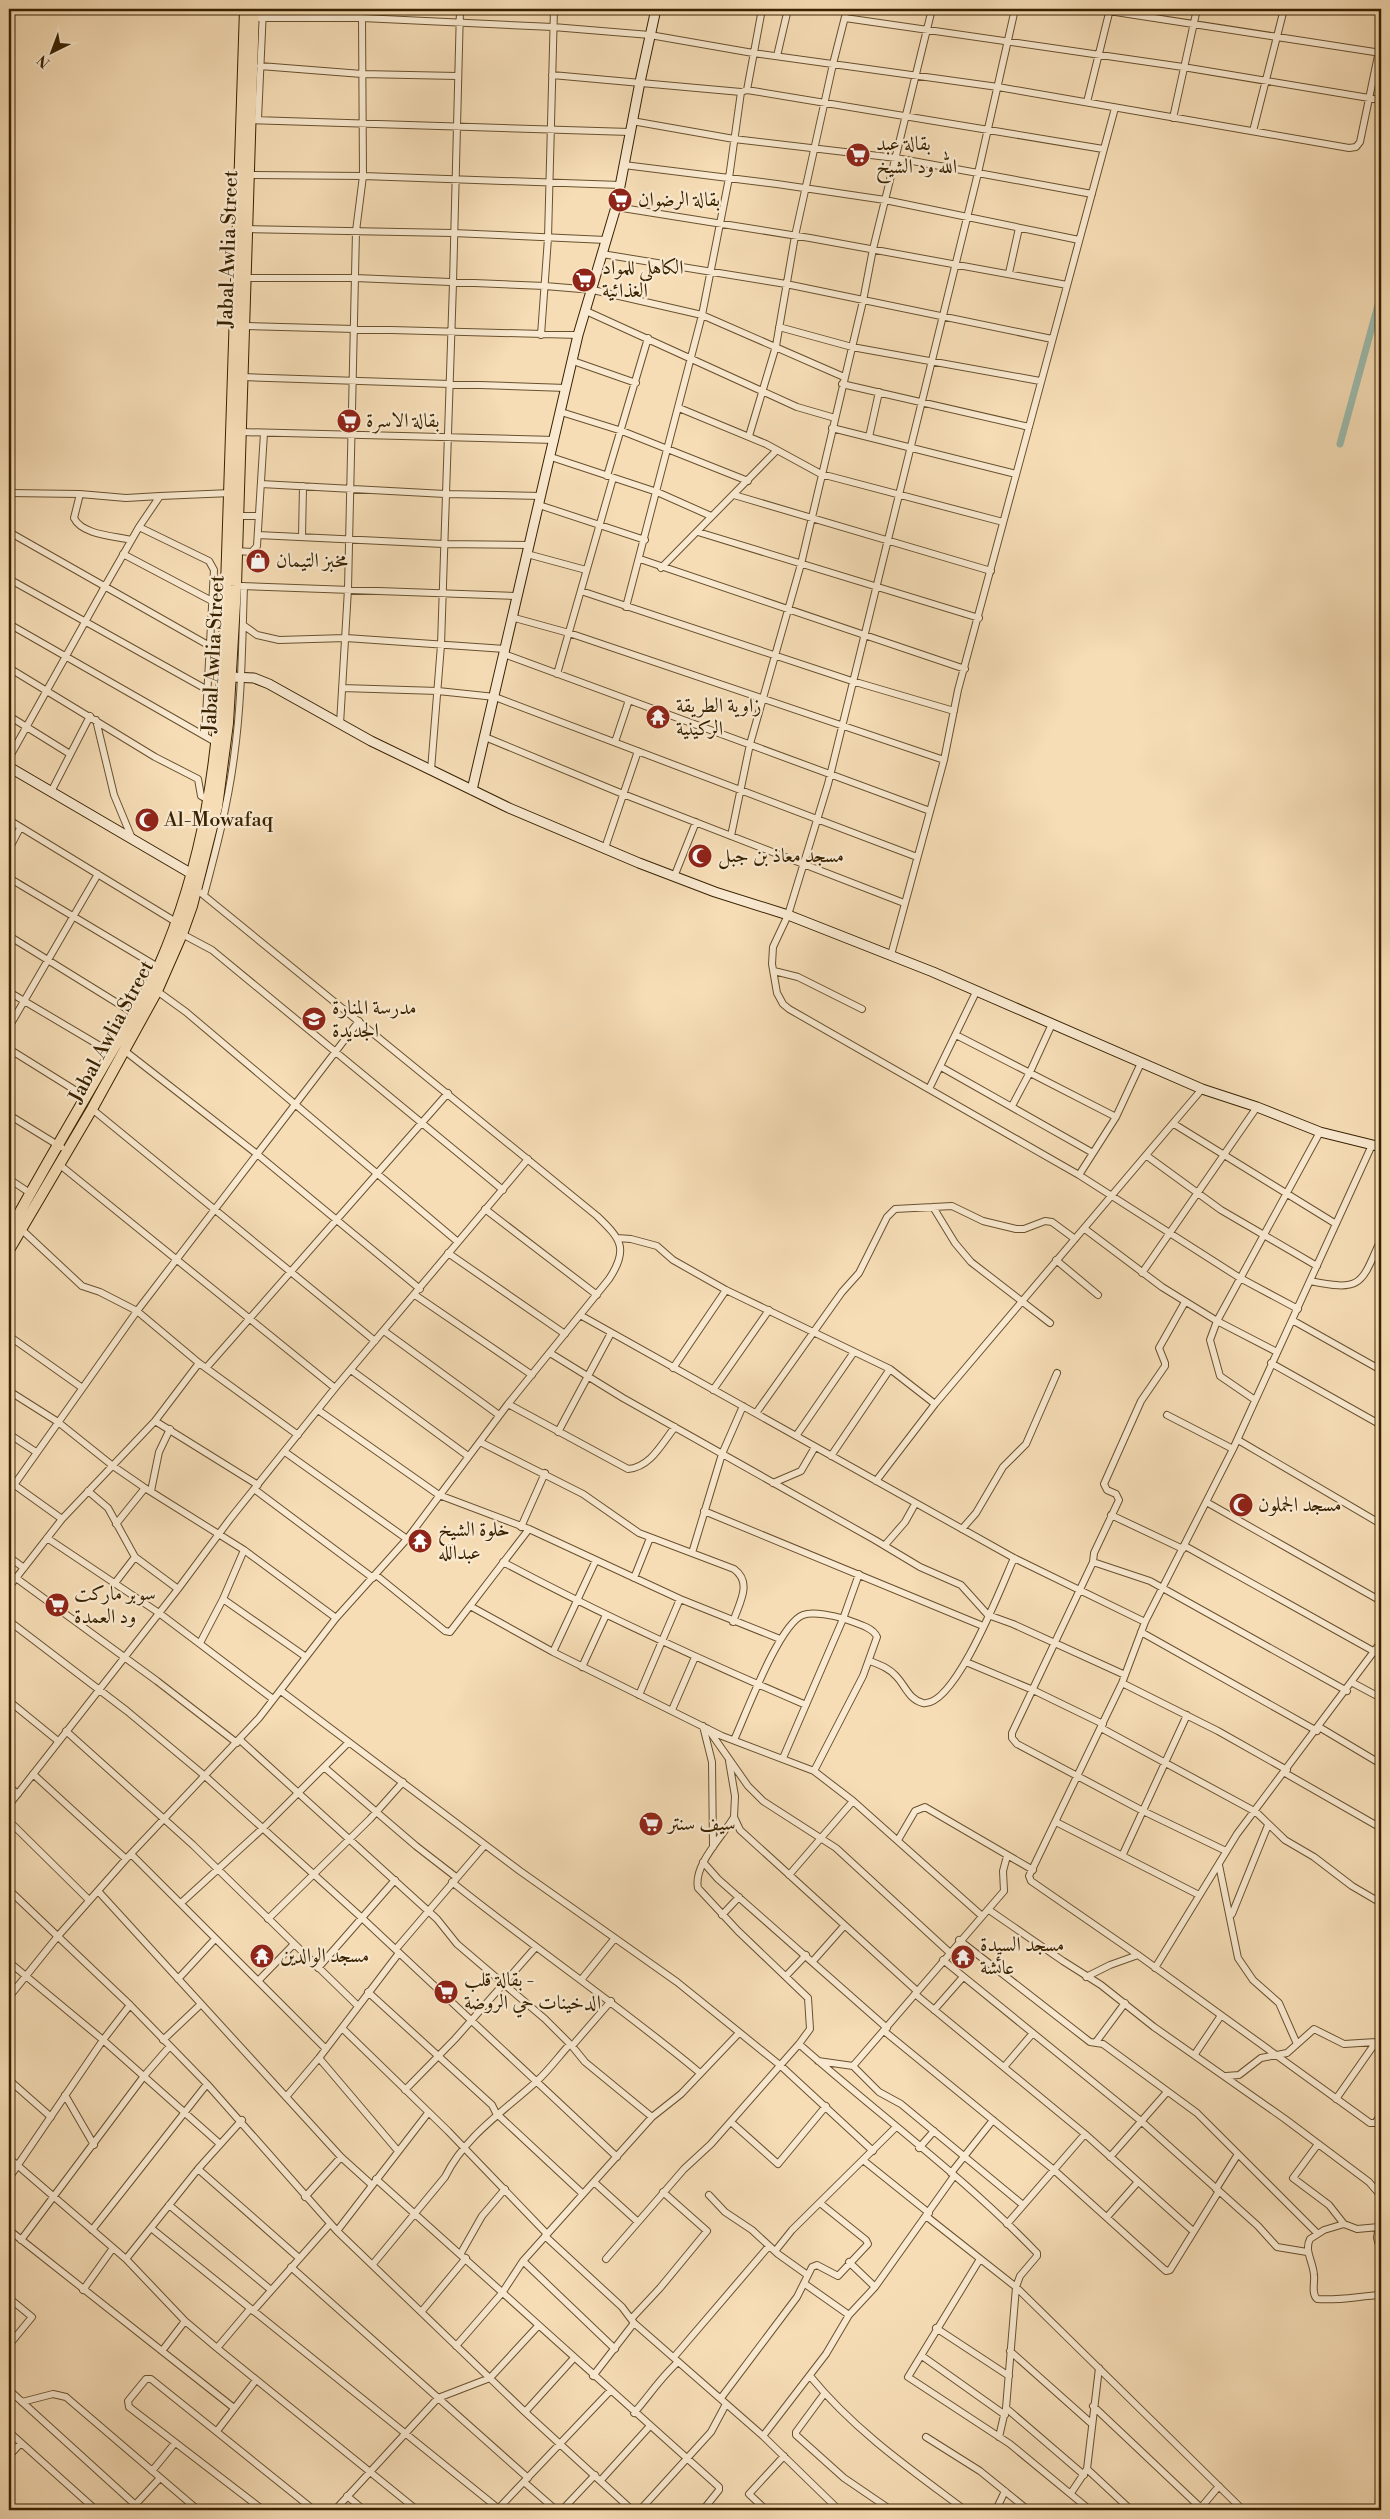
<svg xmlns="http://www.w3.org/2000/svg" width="1390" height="2519" font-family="'Libre Bodoni',Amiri,serif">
  <rect width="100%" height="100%" fill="#f6ddb6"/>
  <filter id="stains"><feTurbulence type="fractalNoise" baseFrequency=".004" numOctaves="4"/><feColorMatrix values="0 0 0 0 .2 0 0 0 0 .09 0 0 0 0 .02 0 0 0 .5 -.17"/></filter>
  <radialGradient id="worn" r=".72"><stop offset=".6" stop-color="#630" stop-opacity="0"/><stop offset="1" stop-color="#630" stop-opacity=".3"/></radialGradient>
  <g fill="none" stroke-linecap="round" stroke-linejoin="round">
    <path stroke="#9dbcae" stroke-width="7" d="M1340,444L1381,294"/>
    <defs>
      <path id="street" d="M1015,9L978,173L828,784L788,915L773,947L772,964L777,993L783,1004L789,1009L1079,1175L1240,1278L1298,1309
        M1096,9L1381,53
        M254,18H362L553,27L650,35L753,53L998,87L1349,148L1356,147L1360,142L1381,41
        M845,18L1183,67L1381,100
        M777,56L788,9
        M260,66L362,74L457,76
        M552,75L741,92L747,90L1103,149
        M747,90L762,9
        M1087,102L1110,9
        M1173,118L1197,9
        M258,119L263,9
        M250,120L630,132
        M632,121L734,139L896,158L1092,194
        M1253,131L1284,9
        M624,165L777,184L885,200L1079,240
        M248,175L363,176L620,185
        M616,207L810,238L1067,285
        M246,229L453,233L606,240
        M602,254L786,284L1052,339
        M1009,273L1019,228
        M245,278H355L545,286L593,290L702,315L844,377
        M586,311L797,407L835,418
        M244,326L578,335
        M779,327L852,347L1040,381
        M541,335L548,238L554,9
        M573,361L636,383
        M242,377L566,388
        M842,384L1029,427
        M679,408L766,444L821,474L1003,522
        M561,412L622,431L748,481
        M832,428L1016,474
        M241,432L555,440
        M749,436L776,346L795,236L833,64L847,9
        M869,437L879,392
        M551,457L657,492L711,516
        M607,476L648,338
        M261,484L445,494L541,496
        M9,493L80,494L126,498L160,496
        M80,494L74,518C82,535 115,536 131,540
        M734,495L991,571
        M539,505L645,540
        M238,516H259
        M139,527L209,561L214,570L205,735
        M9,532L208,645
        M698,532L979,618
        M258,535L443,544L529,545
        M302,537L303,486
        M236,551L252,552L257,546L264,433
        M123,554L212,601
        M527,554L586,570
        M640,559L965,669
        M661,568L777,450
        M9,579L222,698
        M240,586L516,596
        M581,591L852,681L954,711
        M626,607L702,315L729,178L741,92
        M511,617L569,633L944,760
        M9,624L217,743
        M243,625L257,635L279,640L346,638L505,649
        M504,654L930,811
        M9,668L155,757L198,779L201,796L210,801
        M557,674L613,478
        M342,688L438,691L495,697L917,857
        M9,716L70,754
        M96,720L114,795L131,836
        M340,724L348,589L356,231L363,176L362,18
        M485,737L623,794L904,903
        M615,742L629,700
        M9,758L104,588L139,527L160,496L231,493
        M431,770L441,645L453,283L460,9
        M51,792L90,716
        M9,820L176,922
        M731,836L750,744L801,564L863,301L873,249L932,9
        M605,848L638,751
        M9,849L20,828
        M674,877L696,822
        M9,878L158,967
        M204,895C216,850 228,804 234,757C242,700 242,643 244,586
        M182,934L212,950L503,1190
        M9,936L135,1014
        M891,955L944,760L958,690L1115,108
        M774,971L798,977L862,1009
        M157,991L186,1012L458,1242
        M9,992L112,1053
        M9,1027L98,874
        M956,1035L1116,1117
        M9,1049L86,1097
        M125,1051L257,1154L420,1289
        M941,1067L1093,1153
        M929,1089L977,990
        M1012,1106L1030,1072L1052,1024
        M92,1109L375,1341
        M9,1115L61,1147
        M1174,1124L1336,1224
        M1372,1145L1233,1449L1145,1622L1122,1683L1029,1876L1031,1881L1138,1955L1370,2123H1375L1381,2115
        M1147,1156L1221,1210L1317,1266
        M60,1165L335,1388
        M1079,1175L1116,1117L1141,1063
        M9,1179L30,1193
        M933,1207L955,1243L971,1262L1050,1323
        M485,1209L597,1295
        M21,1229L82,1286L100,1292L137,1311L199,1363L298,1435
        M1085,1229L1162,1287L1217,1321L1277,1352
        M617,1238L631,1239L657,1246L673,1260L726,1290L890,1369L935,1404
        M448,1253L565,1334
        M1056,1260L1098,1295
        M1142,1273L1257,1107
        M1310,1281C1363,1292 1361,1284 1381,1239
        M415,1295L532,1375
        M1185,1302L1159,1348L1165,1363V1366L1141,1401L1104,1484L1107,1490L1116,1494L1119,1500L1094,1553L1093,1562L1012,1733V1738L1017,1744L1143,1811L1226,1851
        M580,1315L1014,1558L1145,1622
        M1292,1320L1381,1370
        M384,1331L499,1415
        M9,1336L81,1387
        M550,1353L623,1398L875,1540L920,1567L961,1585L988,1615L1013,1624L1125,1675
        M1271,1363L1381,1425
        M206,1368L448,1093
        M673,1368L726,1290
        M351,1370L468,1456
        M713,1390L769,1310
        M9,1391L58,1422L113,1466L145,1488L244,1550L336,1618
        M1255,1400L1220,1376L1210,1340L1217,1321L1320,1132
        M508,1404L628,1469C651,1467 662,1443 675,1427
        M318,1410L439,1495L529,1529L680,1599L780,1639
        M756,1413L842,1292L859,1273L887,1217L895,1209L952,1206L983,1221L1016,1229H1024L1045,1221L1052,1222L1075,1239
        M1167,1415L1233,1449
        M155,1421L258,1485
        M558,1432L611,1333
        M9,1434L36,1452
        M796,1436L854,1352
        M1238,1440L1381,1524
        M480,1442L583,1494L639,1533L734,1569C753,1583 739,1603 733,1622
        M285,1452L407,1539
        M831,1456L890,1369
        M9,1481L62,1519
        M876,1481L935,1404L1202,1089
        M773,1483L801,1471L815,1447
        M14,1485L137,1311L359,1021
        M254,1489L373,1578
        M88,1491L108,1508L135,1557L178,1589
        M151,1491L159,1452L170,1429
        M1208,1503L1381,1601
        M704,1511L983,1626
        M1111,1515L1183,1549
        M116,1524L145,1488
        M521,1527L545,1473
        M962,1529L976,1513L1003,1467L1026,1444L1057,1373
        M47,1538L159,1613L273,1699
        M885,1545L905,1522L915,1504
        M1185,1546L1375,1652
        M692,1553L722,1454L743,1406
        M9,1557L24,1568
        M503,1562C602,1615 703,1661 806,1705
        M1093,1562L1150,1581L1347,1691
        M376,1575L445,1631L450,1632L529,1529
        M16,1578L157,1681L237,1743
        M634,1578L650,1538
        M115,1583L135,1557
        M9,1587L62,1519L155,1421L199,1363
        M223,1599L306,1657
        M470,1606L553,1652L722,1736L814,1771L853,1801L982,1916
        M9,1621L127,1711L205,1776L362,1918L617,2157
        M1141,1632L1317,1731
        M200,1643L223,1599L244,1550
        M553,1652L596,1560
        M870,1661C880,1665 889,1668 896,1676C905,1685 909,1700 923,1703C955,1708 1002,1585 1014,1558
        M966,1662L1033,1690L1103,1724
        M582,1667L606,1615
        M1122,1683L1218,1731L1287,1770
        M1353,1683L1381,1698
        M281,1691L520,1871L677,1982L781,2066L873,2151
        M639,1695L680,1599
        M9,1701L58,1741
        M672,1710L695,1657
        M703,1726L712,1762L713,1847
        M1319,1727L1381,1764
        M1101,1728L1256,1812L1285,1840L1314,1857L1352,1886L1381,1903
        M708,1729L748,1786L763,1801L836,1848L949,1952
        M66,1731L193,1845L358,2006
        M240,1740L437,1919L457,1944L545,2019L572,2046L585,2062L652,2117
        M734,1740C746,1714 779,1624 803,1615C813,1611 835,1616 845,1619C855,1623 873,1627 877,1637L863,1676L814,1771
        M783,1758L843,1619L859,1574
        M729,1761L735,1796L734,1817L740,1830L917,1991
        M324,1767L416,1846L456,1877
        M1285,1773L1381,1828
        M33,1774L126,1859
        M9,1787L18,1794
        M9,1805L178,1589L230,1519L335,1388L528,1159
        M734,1817C723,1836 693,1865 698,1888L738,1931L808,1998L810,2029L799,2044
        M9,1821L89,1900
        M1056,1822L1199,1895
        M898,1840L915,1811L925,1807L1033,1870
        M131,1854L326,2049
        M1123,1854L1187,1715
        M703,1862L718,1879L887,2028
        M1219,1865L1238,1958L1253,1980L1279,2003L1297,2044
        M789,1875L853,1801
        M452,1882C534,1948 620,2006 700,2073
        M9,1890L130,2005L207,2084L337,2231
        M98,1891L341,2157L372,2185
        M181,1903L263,1828L348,1743
        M989,1910L1063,1961L1101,1985L1154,2027L1285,2119L1369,2182L1381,2196
        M1232,1914L1268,1825
        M722,1915L739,1897
        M268,1919L370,1819L403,1782
        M959,1940L1090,2042L1103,2044L1197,2113L1317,2233
        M396,1949L485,1845
        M943,1960L1141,2121L1258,2226L1277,2247L1307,2252
        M813,1961L844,1926
        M9,1962L103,2040L220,2144
        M318,1968L395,1880
        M1155,1968L1237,1834L1381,1642
        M786,1976L806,1955
        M1086,1977L1110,1965L1138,1955
        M178,1979L215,1939
        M581,1980L615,1938
        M258,1981L294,1944
        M368,1992L492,2105L496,2113L583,2194
        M915,1994L1085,2134L1193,2231
        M9,1997L58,1936L126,1859L259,1718L336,1618L407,1539L508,1404L609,1279C629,1249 621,1239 597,1216L196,889
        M934,2010L963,1977
        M342,2028L448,2131L547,2234
        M884,2031L1054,2170L1166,2271L1170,2270L1219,2191
        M163,2040L201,2004
        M1096,2042L1125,2003
        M572,2046L611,2001
        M1195,2054L1220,2017
        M319,2058L398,2151
        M818,2061L853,2066L879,2092L901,2104L1023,2205
        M853,2066L1004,1891L1003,1871L1007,1856
        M1004,2067L1033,2033
        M1226,2076L1239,2075L1261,2058L1287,2053L1314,2029L1344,2044L1376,2042L1381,2045
        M9,2080L51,2117
        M405,2090L455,2039L535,1948
        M65,2095L94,2145
        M286,2097L319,2058L399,1953
        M1336,2099L1376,2042
        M428,2113L337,2231L525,2412L632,2510
        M731,2122L778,2164L826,2106
        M1318,2144L1293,2178L1329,2205L1344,2224
        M919,2148L934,2131
        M1110,2157L1167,2092
        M9,2158L126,2259L185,2321L217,2348L417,2510
        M863,2160L929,2213
        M198,2169L299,2258
        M951,2173L993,2120
        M9,2178L103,2040L130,2005
        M376,2179L719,2487V2490L703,2510
        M594,2182L638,2222
        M1216,2189L1238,2154
        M709,2195L725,2212L752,2230L778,2254L806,2274
        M305,2197L341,2157
        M169,2205L271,2290
        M1381,2214L1377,2238L1381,2252
        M926,2216L1016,2287L1006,2408L1084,2475
        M1107,2217L1137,2183
        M1007,2224L1085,2134
        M1379,2227L1357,2229L1344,2224L1324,2230L1310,2239C1304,2251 1313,2261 1314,2275C1315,2283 1311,2293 1317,2299C1339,2301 1359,2296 1381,2295
        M151,2228L499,2509
        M9,2230L234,2408
        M92,2230L207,2084
        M545,2236L622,2307L634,2323L763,2436L839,2510
        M21,2240L144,2076L170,2046
        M776,2250L792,2230L895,2128
        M461,2253L482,2216L505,2189
        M126,2259L198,2169L242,2120
        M606,2259L684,2169L711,2144L799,2044C878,2114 964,2177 1037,2253V2256L1020,2276L1016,2287L1243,2510
        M980,2259L908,2377L1010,2444L1090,2510
        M523,2261L615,2349
        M849,2262L875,2287
        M373,2264L445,2177C465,2136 504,2111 537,2081C549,2070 559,2056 570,2044
        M291,2267L528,2478
        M805,2284L849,2315
        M83,2290L113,2248
        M9,2298L32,2317L9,2345
        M253,2311L330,2224
        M422,2311L466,2258
        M632,2318L660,2288L707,2231L663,2192
        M936,2328L1009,2376
        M456,2346L502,2293L523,2261L652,2117L681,2094L739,2033
        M217,2348L250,2309
        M162,2351L185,2321
        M1010,2351L1092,2424
        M922,2356L1005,2415
        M674,2357L769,2246
        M593,2376L634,2323
        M810,2376C854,2430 910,2469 965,2510
        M9,2390L141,2510
        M824,2394L796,2432V2435L844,2478L891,2510
        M721,2398L797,2297L812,2267L817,2265L838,2276L868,2244L866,2240L820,2203
        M22,2402L53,2394L66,2397L198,2510
        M1093,2406L1201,2508
        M525,2412L573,2359
        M634,2413C649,2396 661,2377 678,2362
        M217,2431L256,2380
        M9,2432L96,2510
        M763,2436L826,2354L849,2315L875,2287L954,2176
        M926,2437L980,2471L1028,2510
        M999,2437L1005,2411
        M9,2456L20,2444
        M1087,2469L1131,2510
        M152,2471L175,2443
        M601,2480L649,2427
        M524,2482L556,2510
        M1071,2493L1087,2469L1099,2368
        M347,2496L364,2510
        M135,2505L159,2479
        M263,2510L129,2407L128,2401L146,2379H151L314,2510
        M335,2510L438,2398L490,2378L538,2326
        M497,2510L610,2391
        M562,2510L595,2475
        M640,2510L711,2432L726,2404
        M766,2510L749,2494L784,2456
        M996,2510L1005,2491
        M1199,2510L1219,2486"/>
      <path id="secondary" d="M231,677L254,678L269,684L371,741L431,770L509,808L639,863L715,892L788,915L933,972L1202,1089L1257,1107L1320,1132L1381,1147
        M9,767L197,877
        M472,790L578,335L616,207L640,82L656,9"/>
      <path id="primary" d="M9,1232C39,1176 72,1121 104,1065C123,1032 143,1000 159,966C205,861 218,759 224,646L245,9
        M9,1250L92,1109L157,991L182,934L192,906L217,807L228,723L236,586L254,9"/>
    </defs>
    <use href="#street" stroke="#68512e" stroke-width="8"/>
    <use href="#secondary" stroke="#382200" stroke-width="11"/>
    <use href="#primary" stroke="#382200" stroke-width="12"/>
    <use href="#street" stroke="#f9e9d0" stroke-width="6"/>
    <use href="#secondary" stroke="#f9e9d0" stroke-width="9"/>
    <use href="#primary" stroke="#f6ddb6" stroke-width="10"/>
  </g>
  <defs>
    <symbol id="supermarket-disc" viewBox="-11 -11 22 22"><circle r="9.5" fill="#8f2418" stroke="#f9e9d0"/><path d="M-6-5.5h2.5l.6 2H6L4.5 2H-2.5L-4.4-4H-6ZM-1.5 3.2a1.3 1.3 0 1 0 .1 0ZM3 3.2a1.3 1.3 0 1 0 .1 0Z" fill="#fff"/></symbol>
    <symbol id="shop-disc" viewBox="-11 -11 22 22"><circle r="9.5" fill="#8f2418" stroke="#f9e9d0"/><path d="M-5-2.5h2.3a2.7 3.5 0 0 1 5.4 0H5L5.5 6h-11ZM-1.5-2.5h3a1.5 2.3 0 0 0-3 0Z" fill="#fff"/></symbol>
    <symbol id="temple-disc" viewBox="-11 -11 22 22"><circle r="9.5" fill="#8f2418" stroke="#f9e9d0"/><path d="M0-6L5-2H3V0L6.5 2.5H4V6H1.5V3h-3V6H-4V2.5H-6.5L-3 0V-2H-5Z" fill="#fff"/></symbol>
    <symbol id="mosque-disc" viewBox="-11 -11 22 22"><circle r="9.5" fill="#8f2418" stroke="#f9e9d0"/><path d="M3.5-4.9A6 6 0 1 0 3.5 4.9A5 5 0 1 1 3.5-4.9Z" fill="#fff"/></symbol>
    <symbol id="school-disc" viewBox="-11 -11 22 22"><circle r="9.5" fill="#8f2418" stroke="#f9e9d0"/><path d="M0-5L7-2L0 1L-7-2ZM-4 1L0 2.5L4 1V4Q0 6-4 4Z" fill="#fff"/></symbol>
  </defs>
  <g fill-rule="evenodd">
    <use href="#supermarket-disc" x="844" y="141" width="28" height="28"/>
    <use href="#supermarket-disc" x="606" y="186" width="28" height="28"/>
    <use href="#supermarket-disc" x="570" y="266" width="28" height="28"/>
    <use href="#supermarket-disc" x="335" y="407" width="28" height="28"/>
    <use href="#shop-disc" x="244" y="547" width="28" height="28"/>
    <use href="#temple-disc" x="644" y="703" width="28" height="28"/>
    <use href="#mosque-disc" x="133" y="806" width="28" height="28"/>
    <use href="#mosque-disc" x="686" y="842" width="28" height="28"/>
    <use href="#school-disc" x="300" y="1005" width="28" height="28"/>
    <use href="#mosque-disc" x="1227" y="1491" width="28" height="28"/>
    <use href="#temple-disc" x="406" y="1527" width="28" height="28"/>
    <use href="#supermarket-disc" x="43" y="1591" width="28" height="28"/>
    <use href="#supermarket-disc" x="637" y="1810" width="28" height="28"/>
    <use href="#temple-disc" x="248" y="1942" width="28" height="28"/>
    <use href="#temple-disc" x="949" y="1943" width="28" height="28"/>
    <use href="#supermarket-disc" x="432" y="1978" width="28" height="28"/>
  </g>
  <g text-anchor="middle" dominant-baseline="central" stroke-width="4.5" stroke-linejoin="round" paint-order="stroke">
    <g font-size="20" fill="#382200" stroke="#f9e9d0" text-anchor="start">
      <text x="876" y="144">بقالة عبد<tspan x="876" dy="23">الله ود الشيخ</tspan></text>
      <text x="638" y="200">بقالة الرضوان</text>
      <text x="602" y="268">الكاهلي للمواد<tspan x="602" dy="23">الغذائية</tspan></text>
      <text x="366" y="421">بقالة الاسرة</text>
      <text x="276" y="561">مخبز التيمان</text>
      <text x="676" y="706">زاوية الطريقة<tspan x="676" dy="23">الركينية</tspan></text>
      <text x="164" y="820">Al-Mowafaq</text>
      <text x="718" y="856">مسجد معاذ بن جبل</text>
      <text x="332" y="1008">مدرسة المنارة<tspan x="332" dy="23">الجديدة</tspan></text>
      <text x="1258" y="1505">مسجد الجملون</text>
      <text x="438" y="1530">خلوة الشيخ<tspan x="438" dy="23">عبدالله</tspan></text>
      <text x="74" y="1594">سوبر ماركت<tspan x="74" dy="23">ود العمدة</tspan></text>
      <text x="668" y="1824">سيف سنتر</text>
      <text x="980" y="1945">مسجد السيدة<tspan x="980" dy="23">عائشة</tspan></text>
      <text x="280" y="1956">مسجد الوالدين</text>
      <text x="464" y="1980">بقالة قلب -<tspan x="464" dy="23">الدخينات حي الروضة</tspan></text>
    </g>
    <g font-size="20" fill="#382200" stroke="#f9e9d0">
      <text transform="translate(229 249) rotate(-88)">Jabal Awlia Street</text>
      <text transform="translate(214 654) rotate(-87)">Jabal Awlia Street</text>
      <text transform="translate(112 1032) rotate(-62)">Jabal Awlia Street</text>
    </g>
  </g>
  <rect width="1390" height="2519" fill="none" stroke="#f6ddb6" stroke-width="30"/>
  <rect x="10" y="10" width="1370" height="2499" fill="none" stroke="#382200" stroke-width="2.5"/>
  <rect x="15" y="15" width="1360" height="2489" fill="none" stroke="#382200"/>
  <g transform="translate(52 52) rotate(222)" stroke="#f9e9d0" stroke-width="4" paint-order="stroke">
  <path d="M0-4L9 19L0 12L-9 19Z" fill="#382200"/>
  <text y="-8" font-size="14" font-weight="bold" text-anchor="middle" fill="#382200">N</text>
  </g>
  <rect width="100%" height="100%" filter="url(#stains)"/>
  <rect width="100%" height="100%" fill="url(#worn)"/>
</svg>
